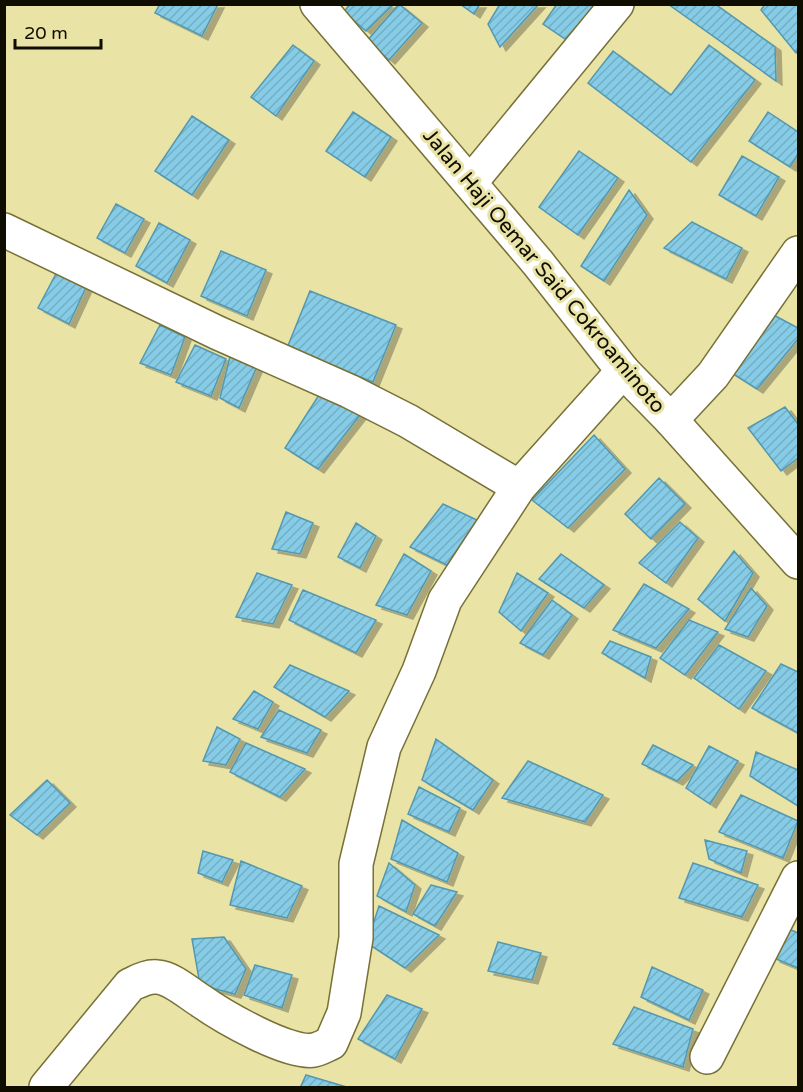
<svg xmlns="http://www.w3.org/2000/svg" width="803" height="1092" font-family="'Varela Round',sans-serif">
  <defs>
    <pattern id="building-hatch" width="6" height="6" patternUnits="userSpaceOnUse" patternTransform="scale(1.5)"><rect width="6" height="6" fill="#86cce6"/><path d="M-1 1l2-2M0 6l6-6M5 7l2-2" fill="none" stroke="#72aec4"/></pattern>
    <filter id="shadow"><feDropShadow dx="6" dy="4" stdDeviation="0" flood-color="#0004"/></filter>
  </defs>
  <rect width="100%" height="100%" fill="#e9e3a6"/>
  <path fill="url(#building-hatch)" stroke="#5298b0" stroke-width="1.5" filter="url(#shadow)" d="M160,4H218L202,36L155,13Z
    M350,4H394L366,31L344,12Z
    M399,4L422,23L389,60L367,41Z
    M460,4H480L474,14Z
    M500,4H539L500,47L488,24Z
    M557,4H599L571,43L543,24Z
    M668,4H715L775,47L776,81Z
    M765,4H798V49L796,53L761,10Z
    M293,45L314,61L276,116L251,97Z
    M709,45L755,80L691,162L588,83L613,51L671,95Z
    M353,112L391,137L365,177L326,151Z
    M768,112L798,132V154L790,167L749,141Z
    M192,116L229,140L192,195L155,171Z
    M579,151L618,178L578,235L539,207Z
    M742,156L779,177L756,216L719,195Z
    M629,190L647,215L604,281L581,266Z
    M116,204L144,219L125,253L97,238Z
    M692,222L742,248L726,279L664,248Z
    M159,223L190,240L167,283L136,266Z
    M221,251L266,270L247,316L201,296Z
    M58,270L88,283L69,324L38,308Z
    M310,291L396,325L373,382L287,348Z
    M768,312L798,328V339L757,389L724,368Z
    M160,325L185,337L171,375L140,363Z
    M195,345L226,359L211,396L176,382Z
    M231,352L258,364L239,408L220,398Z
    M319,395L360,415L318,469L285,448Z
    M785,407L798,424V458L781,471L748,428Z
    M594,435L625,469L568,528L532,500Z
    M659,478L685,504L651,539L625,514Z
    M443,504L477,520L447,565L410,547Z
    M286,512L313,523L300,554L272,549Z
    M680,522L698,538L666,583L639,563Z
    M356,523L376,536L360,568L338,557Z
    M734,551L753,573L725,621L698,599Z
    M404,554L431,571L407,615L376,605Z
    M561,554L604,585L584,608L539,579Z
    M257,573L292,585L273,624L236,617Z
    M517,573L548,593L521,631L499,612Z
    M644,584L689,609L656,648L613,630Z
    M751,588L767,606L748,637L725,629Z
    M303,590L376,620L356,653L289,620Z
    M552,600L572,615L543,655L520,643Z
    M689,620L718,632L685,675L660,658Z
    M610,641L651,657L645,678L602,653Z
    M719,645L766,671L739,709L694,678Z
    M781,664L798,672V733L752,708Z
    M290,665L349,691L325,717L274,687Z
    M254,691L273,702L258,729L233,719Z
    M279,710L321,730L307,753L261,737Z
    M217,727L240,739L226,765L203,761Z
    M436,739L493,780L473,810L422,780Z
    M246,743L305,769L280,797L230,772Z
    M653,745L693,765L677,781L642,764Z
    M709,746L738,761L710,804L686,788Z
    M756,752L798,770V806L750,776Z
    M528,761L603,795L585,822L502,798Z
    M47,780L70,803L37,835L10,815Z
    M419,787L460,808L449,832L408,814Z
    M741,795L798,821L783,858L719,832Z
    M402,820L458,853L447,882L391,859Z
    M705,840L747,851L741,873L709,859Z
    M203,851L233,860L222,882L198,873Z
    M241,861L302,886L287,918L230,905Z
    M389,863L415,885L406,912L377,896Z
    M693,863L758,885L742,917L679,898Z
    M431,885L457,892L435,926L413,914Z
    M379,906L439,935L405,968L367,943Z
    M789,929L798,933V968L774,958Z
    M224,937L246,969L235,994L200,985L192,939Z
    M498,942L541,953L532,980L488,971Z
    M255,965L292,975L282,1008L244,995Z
    M652,967L703,990L689,1020L641,997Z
    M387,995L422,1009L395,1059L358,1039Z
    M634,1007L693,1029L683,1067L613,1044Z
    M306,1075L350,1088H300Z"/>
  <g fill="none" stroke-linecap="round" stroke-linejoin="round">
    <defs>
      <path id="minor" d="M470,183L617,4
        M4,230L218,333L349,391L408,421L519,487
        M671,420L713,375L798,253
        M707,1057L798,878
        M46,1087L130,985C139,981 147,976 157,977C172,978 188,993 201,1001C222,1016 289,1055 314,1050C320,1049 326,1045 331,1043L344,1013L356,938V864L384,747L419,671L445,600L519,487L623,371"/>
      <path id="highway" d="M317,4L538,263L623,371L671,420L798,562"/>
    </defs>
    <use href="#minor" stroke="#777037" stroke-width="36"/>
    <use href="#highway" stroke="#777037" stroke-width="36"/>
    <use href="#minor" stroke="#fff" stroke-width="33"/>
    <use href="#highway" stroke="#fff" stroke-width="33"/>
  </g>
  <g text-anchor="middle" dominant-baseline="central" stroke-width="6" stroke-linejoin="round" paint-order="stroke">
    <g font-size="21" fill="#0f0c00" stroke="#e9e3a6">
      <text transform="translate(544 271) rotate(50)">Jalan Haji Oemar Said Cokroaminoto</text>
    </g>
  </g>
  <rect width="803" height="1092" fill="none" stroke="#0f0c00" stroke-width="12"/>
  <path d="M15 39v9h86v-9" fill="none" stroke="#0f0c00" stroke-width="3"/>
  <text x="24" y="39" font-size="18" fill="#0f0c00" stroke="#e9e3a6" stroke-width="4.5" paint-order="stroke">20 m</text>
</svg>
